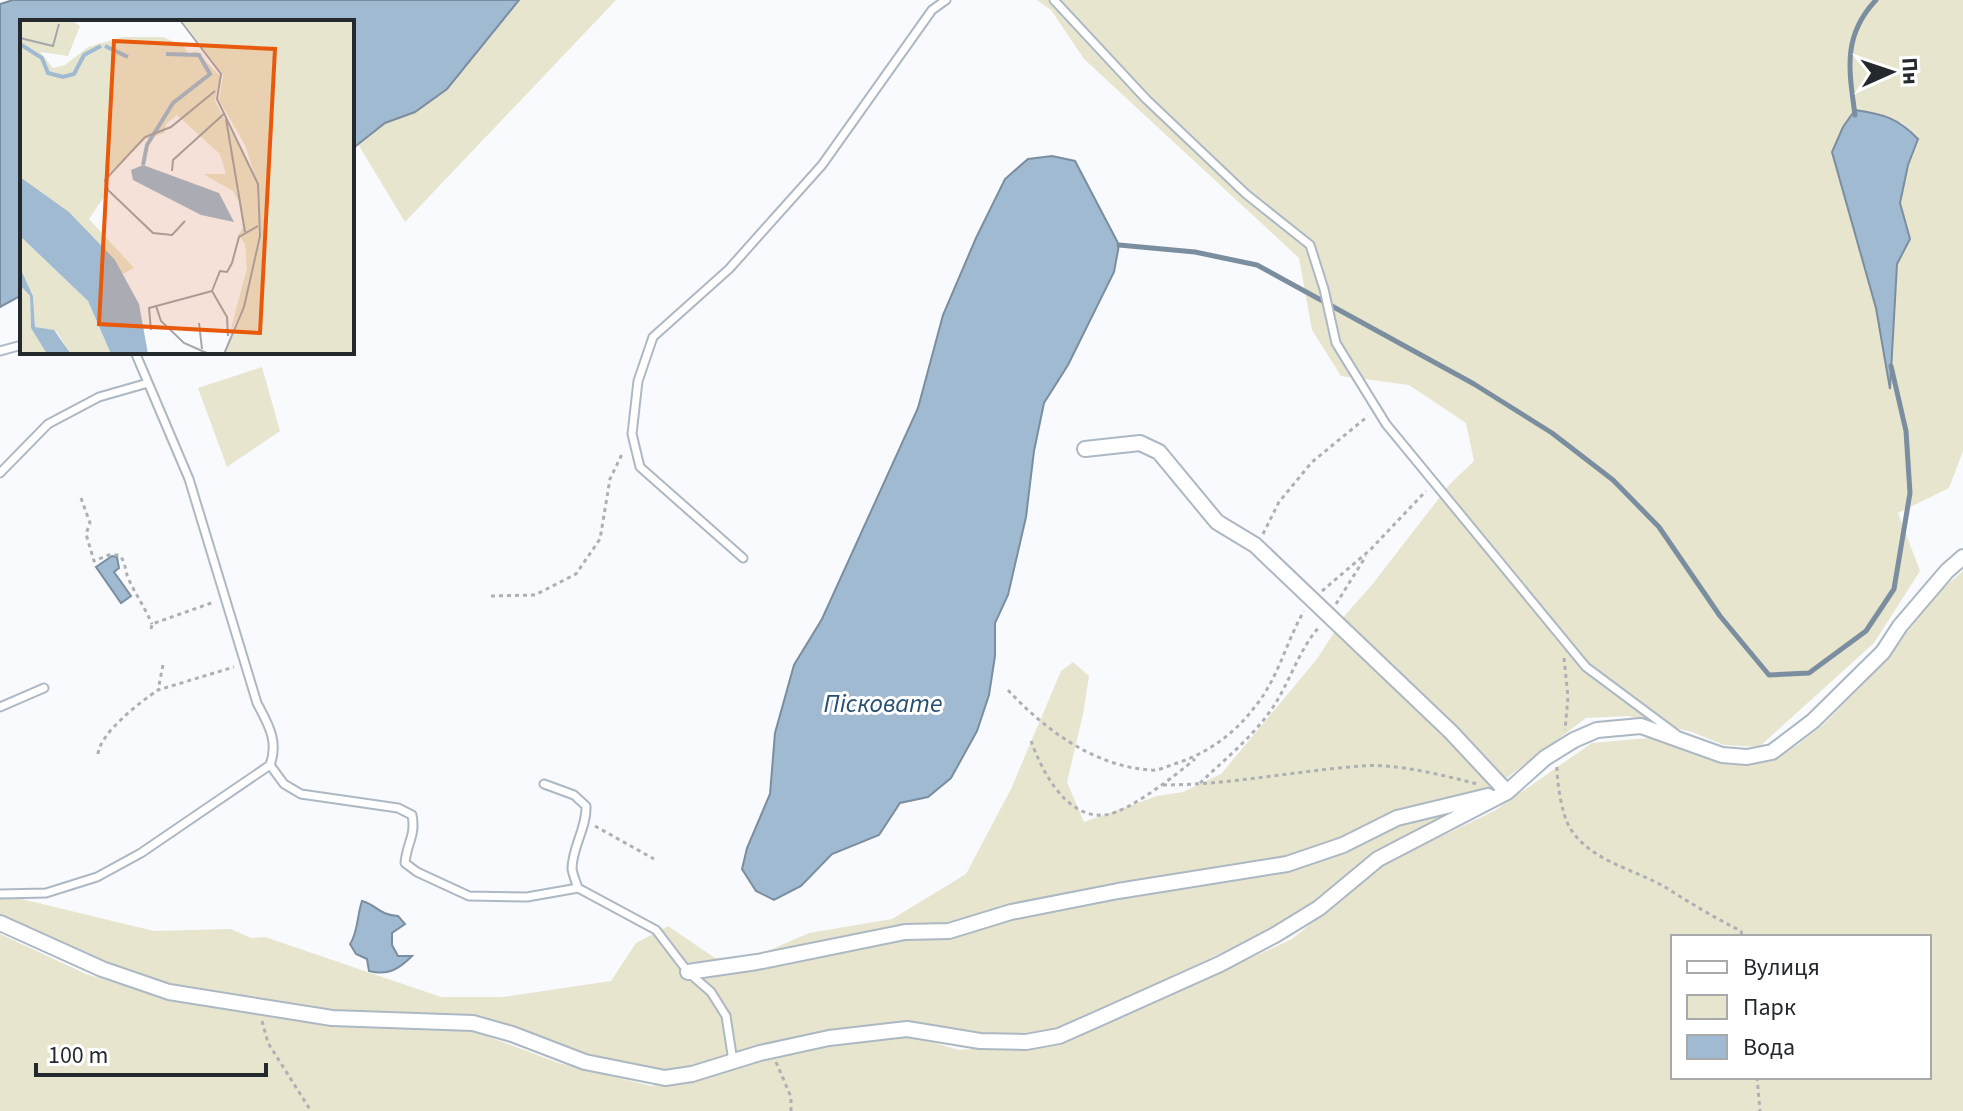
<svg xmlns="http://www.w3.org/2000/svg" width="1963" height="1111" font-family="'Source Sans 3',sans-serif">
  <rect width="100%" height="100%" fill="#f8fafd"/>
  <path fill="#e8e5ce" fill-rule="evenodd" d="M519,0H616L405,222L358,144L385,123L415,112L447,89Z
    M1037,0H1963V451L1949,488L1898,513L1920,571L1874,643L1759,747L1724,745L1692,732L1628,716L1586,718L1508,777L1433,824L1378,853L1288,922L1056,1030L1022,1038L969,1035L908,1024L661,1071L584,1055L514,1027L472,1020L338,1012L170,988L109,965L0,914V896H9L154,931L231,929L251,938L265,937L441,997H503L611,981L636,943L668,926L715,958L756,956L809,933L892,919L966,874L1011,789L1061,671L1073,662L1089,676L1083,714L1067,782L1084,822L1157,796L1183,792L1221,774L1317,659L1346,614L1371,586L1450,484L1474,461L1466,423L1409,385L1341,376L1312,330L1299,258L1084,59L1051,10ZM1880,114L1904,124L1918,139L1908,165L1900,203L1910,239L1897,264L1890,385L1876,308Z
    M262,367L280,431L227,467L198,388Z
    M1963,571V1111H0V934L86,974L184,1003L332,1023L468,1029L559,1063L651,1086L689,1081L797,1052L908,1035L959,1050L1060,1042L1160,1000L1292,939L1386,863L1494,811L1592,743L1649,738L1715,760L1764,763L1796,746L1822,726L1877,670L1940,591ZM1673,937H1929V1077H1673Z"/>
  <path fill="#a0bad2" stroke="#7b8ea0" stroke-width="2" d="M13,0H519L447,89L415,112L385,123L352,149V22H22V295L0,307V4Z
    M1855,110C1883,114 1898,118 1918,139L1908,165L1900,203L1910,239L1897,264L1890,389L1876,308L1832,152L1843,127Z
    M1052,156L1075,161L1119,245L1114,272L1068,365L1044,403L1034,451L1026,517L1008,595L995,623V656L989,695L977,731L951,778L928,797L900,803L879,835L832,854L801,886L774,900L756,891L742,869L747,848L770,794L775,733L794,665L822,619L918,408L943,315L976,238L1005,179L1028,159Z
    M112,556L117,557L119,568L114,572L131,596L121,603L96,567Z
    M362,901C377,905 379,915 398,916L405,924L392,933V945L398,956H412C399,969 388,976 369,971L367,959L356,954L350,944C358,933 357,915 362,901Z"/>
  <g fill="none" stroke-linecap="round" stroke-linejoin="round">
    <path stroke="#7b8ea0" stroke-width="5" d="M1855,115C1849,70 1842,36 1876,0
      M1119,245L1195,252L1257,265L1474,384L1552,433L1613,480L1659,527L1720,616L1769,675L1809,673L1866,631L1894,589L1910,493L1906,431L1891,366"/>
    <defs>
      <path id="service" d="M1054,0L1146,99L1246,194L1310,245L1324,289L1336,343L1386,424L1586,667L1676,734
        M0,351L22,345
        M0,473L48,424L99,397L148,383
        M743,558L640,467L632,434L638,381L653,337L729,269L822,165L932,10L946,0
        M0,707L44,688
        M270,765L284,784L301,794L398,808L412,815C416,836 407,842 405,863L417,872L469,896L527,897L578,888L656,930L688,972L711,992L726,1016L733,1061
        M544,784L574,795L586,806C587,828 572,847 572,869C573,875 576,882 578,888
        M0,894L46,893L97,877L141,853L270,765C279,741 268,724 257,703L189,479L135,352"/>
      <path id="minor" d="M1085,449L1140,443L1159,452L1217,522L1255,545L1451,732L1507,792
        M0,923L102,969L169,992L332,1018L473,1023L512,1034L585,1062L665,1078L692,1074L760,1053L829,1038L907,1029L980,1041L1026,1042L1059,1036L1102,1017L1220,964L1275,935L1319,908L1378,859L1507,792L1545,758L1574,740L1597,730L1641,726L1722,755L1747,757L1772,752L1813,721L1883,652L1900,626L1947,571L1963,557
        M688,972L757,962L905,932L949,931L1011,912L1118,891L1287,864L1343,845L1397,818L1488,796"/>
    </defs>
    <use href="#service" stroke="#acb8c3" stroke-width="11"/>
    <use href="#minor" stroke="#acb8c3" stroke-width="18"/>
    <path stroke="#aeb1b4" stroke-width="3" stroke-dasharray="4 4" stroke-linecap="butt" d="M81,498L90,523L86,534L94,561L109,555H119C127,563 124,570 129,580C136,595 145,608 152,624
      M1263,534L1279,502L1312,462L1368,416
      M1322,591L1370,550L1426,491
      M491,596L535,595L576,574L600,539L610,479L623,452
      M1336,604L1366,556
      M151,629L152,624L214,602
      M1564,658L1568,697L1565,730
      M163,665L158,690L234,667
      M1008,690C1045,730 1094,766 1150,770C1157,771 1166,767 1174,764C1207,754 1236,733 1257,704C1279,676 1286,642 1304,611
      M1031,741C1042,771 1066,819 1105,815C1129,812 1176,775 1195,759
      M98,754C100,733 140,702 158,690
      M1557,767C1557,784 1562,815 1570,828C1590,861 1634,869 1665,887C1690,903 1715,918 1741,931L1742,937
      M1200,783C1225,759 1254,736 1273,707C1291,680 1299,649 1320,626
      M1163,785C1230,785 1294,771 1361,766C1395,763 1443,775 1477,784
      M595,826L654,859
      M262,1021L268,1043L311,1111
      M776,1062L791,1097V1111
      M1757,1077L1760,1111"/>
    <use href="#service" stroke="#fff" stroke-width="7"/>
    <use href="#minor" stroke="#fff" stroke-width="14"/>
  </g>
  <g text-anchor="middle" dominant-baseline="central" stroke-width="6" stroke-linejoin="round" paint-order="stroke">
    <g font-size="26" font-style="italic" fill="#274f72" stroke="#fff">
      <text x="883" y="703">Пісковате</text>
    </g>
  </g>
  <g transform="translate(20 20)">
    <rect width="334" height="334" fill="#f8fafd"/>
    <path d="M0,0H51L60,6L48,36L20,32L33,48L45,45L68,27L102,17H143L164,26L168,34L176,31L200,56L195,81L236,159L225,125L199,80L203,55L162,0H334V334H205L220,299L241,213L237,165L239,217L223,287L209,316L227,248L225,224L218,215L223,208L219,182L213,171L183,154H206L200,134L157,95L146,104L144,113L126,119L89,153L84,160L88,171L69,199L114,248L103,254L56,199L0,157ZM0,216L68,281L91,334H51L37,312L15,307L13,275L0,250ZM0,265L10,276L11,308L27,334H0Z" fill="#e8e5ce"/>
    <path d="M123,145L199,173L214,202L181,195L113,160L111,150ZM0,157L49,192L95,240L119,284L128,334H91L68,281L0,216ZM1,250L13,276L15,307L34,310L51,334H27L11,308L10,276L0,265Z" fill="#a0bad2"/>
    <path fill="none" stroke="#a0bad2" stroke-width="4" d="M0,24L22,38L28,53L43,57L54,54L64,35L81,26M85,26L108,37M123,145L127,125L153,83L190,54L179,35L146,34"/>
    <path fill="none" stroke="#a3a6aa" stroke-width="2" d="M160,0L201,54L197,79L238,164L240,216L224,287L204,334M0,18L33,26L39,4M206,99L225,212M152,151L153,140L205,93M165,201L152,215L133,213L88,170L85,160L125,117L151,107L195,71M192,271L200,251L207,252L212,243L219,217L238,206M192,271L207,297L208,316M136,286L141,301L164,323L189,334M179,303L182,329M131,310L129,288L192,271"/>
    <path fill="#e8590c" fill-opacity="0.15" stroke="#e8590c" stroke-width="4" d="M94,21L255,29L240,313L79,304Z"/>
    <rect width="334" height="334" fill="none" stroke="#24292d" stroke-width="4"/>
  </g>
  <rect x="1671" y="935" width="260" height="144" fill="#ffffff" stroke="#a7a9ab" stroke-width="2"/>
  <rect x="1687" y="961" width="40" height="12" fill="#ffffff" stroke="#a7a9ab" stroke-width="2"/>
  <text x="1743" y="975" font-size="24" fill="#24292d">Вулиця</text>
  <rect x="1687" y="995" width="40" height="24" fill="#e8e5ce" stroke="#a7a9ab" stroke-width="2"/>
  <text x="1743" y="1015" font-size="24" fill="#24292d">Парк</text>
  <rect x="1687" y="1035" width="40" height="24" fill="#a0bad2" stroke="#a7a9ab" stroke-width="2"/>
  <text x="1743" y="1055" font-size="24" fill="#24292d">Вода</text>
  <g transform="translate(1891 72) rotate(87)" stroke="#ffffff" stroke-width="6" paint-order="stroke">
  <path d="M0-6L14 30L0 20L-14 30Z" fill="#24292d"/>
  <text y="-12" font-size="22" font-weight="bold" text-anchor="middle" fill="#24292d">Пн</text>
  </g>
  <path d="M36 1063v12h230v-12" fill="none" stroke="#24292d" stroke-width="4"/>
  <text x="48" y="1063" font-size="24" fill="#24292d" stroke="#ffffff" stroke-width="6" paint-order="stroke">100 m</text>
</svg>
